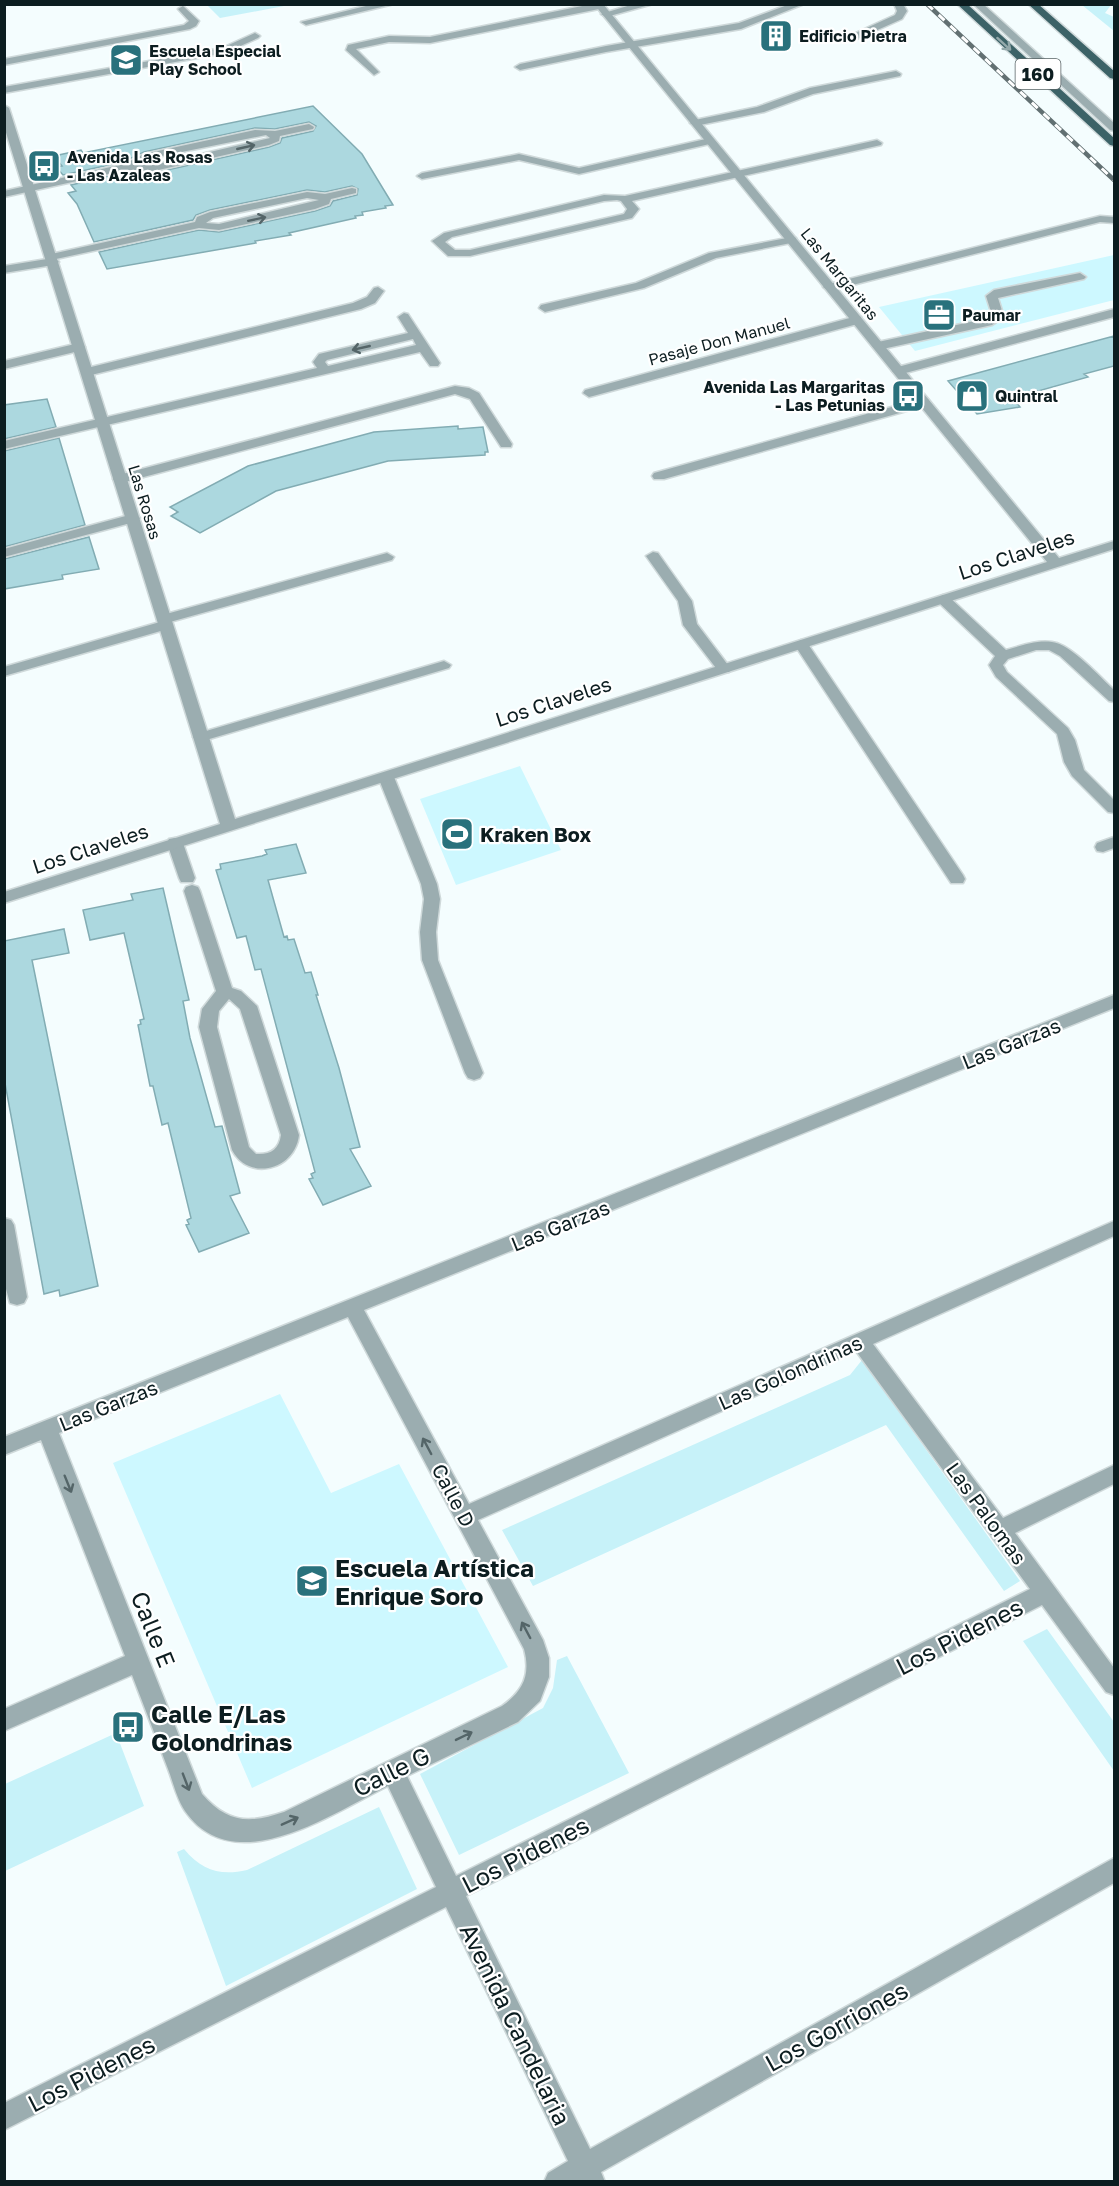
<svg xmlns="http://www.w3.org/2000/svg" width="1119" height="2186" font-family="'Golos Text',sans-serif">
  <rect width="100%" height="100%" fill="#f4fdfe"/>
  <path fill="#cdf8ff" d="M1114,255V300L915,351L879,307Z
    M520,766L561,850L456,885L420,799Z
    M280,1394L331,1493L399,1464L508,1667L252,1788L113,1463Z"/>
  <path fill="#c7f2f9" d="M282,4L284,6L220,18L207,5Z
    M1082,5H1111L1105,13L1114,17V31Z
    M862,1360L1020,1581L1004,1591L886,1425L533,1586L502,1530L850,1375Z
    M1047,1629L1114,1722V1771L1023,1641Z
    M567,1656L629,1773L459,1855L420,1774L543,1708L553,1688L557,1660Z
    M116,1733L144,1806L5,1871V1784Z
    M379,1807L417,1889L226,1986L177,1852L184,1849C202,1871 221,1876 247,1870Z"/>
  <path fill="#acd8df" stroke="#82acb3" stroke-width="1.5" d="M313,106L362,154L393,205L385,206L386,208L362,212L363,215L355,216L356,218L289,233L291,235L255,241L256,243L107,269L99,252L199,230L219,232L315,211L330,206L333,201L357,195L358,189L352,186L325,192L307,190L210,210L196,215L193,220L94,242L77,204L68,193L76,191L71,185L127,172L154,173L269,147L280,143L282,138L313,131L316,126L309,122L275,129L255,128L144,152L123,162L63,175L56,167L62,166L54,156L81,150L83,153Z
    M1114,336V366L1084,374L1088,377L1013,398L1020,407L977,414L948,381Z
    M47,399L56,427L4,439V405Z
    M458,426V429L483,427L488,452H485V455L388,461L276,491L200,533L171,516L178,512L170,507L248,466L374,432Z
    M59,438L85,525L4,547V451Z
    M89,537L99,569L62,575L63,579L4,589V559Z
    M296,844L306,873L268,880L284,937L287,936L288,940L294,939L305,973L311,972L318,995H316L339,1068L360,1147L350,1149L371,1186L323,1205L309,1179L313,1178L311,1174L315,1172L261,969L255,970L246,936L237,938L216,870L221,869L220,864L262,856L267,854L265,850Z
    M163,888L189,1000L183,1001L190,1038L215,1127L222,1126L240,1193L230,1196L249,1233L199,1252L186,1225L189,1224L187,1220L191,1218L168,1123L162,1125L153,1086H150L138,1025L141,1024L140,1020L144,1019L124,933L90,940L83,910L133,900L131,894Z
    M64,929L69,953L32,960L98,1286L60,1296L59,1290L44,1294L4,1078V941Z"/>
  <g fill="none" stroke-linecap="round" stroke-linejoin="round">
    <defs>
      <path id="service" d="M790,4H804L741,29L606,52L520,70L515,67L520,64L606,46L739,23Z
        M894,4H903L907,11L902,19L855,40H849V36L895,15L897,11Z
        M973,4H983L1114,123V131L1110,130Z
        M183,6L199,21L196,26L190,29L4,65V59L184,25L189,21L178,9Z
        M1100,216L1114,217V223L1100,222L829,291L823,287L825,285Z
        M1080,273L1086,277L1084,279L998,298L1004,317L992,325L878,350L872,346L878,342L984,319L992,315L986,296L994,290Z
        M1114,309V317L898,375L892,371L894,368Z
        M455,386L469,388L479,393L512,444L511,447H501L470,399L455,394L125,482H115L113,479L115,476Z
        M653,552L658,553L692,601L697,624L731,669L729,672H719L683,625L678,601L646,556Z"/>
      <path id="minor" d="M374,4H394L306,25L301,22Z
        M592,4L604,6L599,9L430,43L389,42L356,49L379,72L374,75L346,50L348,45L389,36L430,37Z
        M634,4H653L606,17L601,14Z
        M255,33L260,36L258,38L225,53L4,93V87L222,48Z
        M896,71L901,74L900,76L813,94L764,112L695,126L690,123L695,120L757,107L810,88Z
        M309,124L314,127L313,129L280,136L279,141L269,145L154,171L127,170L4,197V191L124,164L144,154L255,130L275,131ZM266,135L270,138L154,165L139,164L147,159Z
        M710,138L715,141L714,143L579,174L519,160L422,179L417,176L422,173L519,154L579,168Z
        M877,140L882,143L881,145L632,201L639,209L632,218L470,256H448L432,241L444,233L604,195L625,196ZM617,200L621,201L627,209L624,214L470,250H455L445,242L452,237L604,201Z
        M352,188L356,189V193L331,199L329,204L315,209L219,230L199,228L56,259L59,262L53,265L4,273V266L47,259V255L195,222L197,217L210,212L307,192L325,194ZM307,198L319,200L219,224L206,223L213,218Z
        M792,237L796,238V242L716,258L644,288L545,312L539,308L541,305L636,283L709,253Z
        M378,287L384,291L375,303L361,309L87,376L81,372L83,369L353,303L367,297L374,288Z
        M404,313L408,314L440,363L438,366H430L420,352L4,449V441L317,368L313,362L319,354L408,333L398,317ZM413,339L416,345L328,366L325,362L327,360Z
        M857,316L861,317V323L593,396L589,397L583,393L585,390Z
        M79,343L85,347L83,350L4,369V361Z
        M924,398L928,399L930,402L928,405L664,479H654L652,476L654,473Z
        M133,514L140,518L138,521L4,557V549Z
        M387,553L394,557L392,560L170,622L173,625L171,628L4,676V667L160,622L157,619L159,616Z
        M943,595L948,596L1006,650C1021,646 1035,640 1052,642C1071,644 1100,677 1114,690V702L1109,701L1060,656L1049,650H1036L1008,659L1003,665L1007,672L1068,728L1075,740L1084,770L1114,800V813L1108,812L1072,776L1064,762L1057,734L996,677L989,665L995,656L938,602L936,599Z
        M801,640L808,644L963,875L965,879L963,883H951L794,644Z
        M444,661L451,665L449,668L206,740H196L193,737L196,734Z
        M386,772L394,777L437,884L440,899L436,932L438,960L483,1073L480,1078L474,1080L468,1078L465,1073L422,960L420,932L424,899L421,884L378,777Z
        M1114,837V848L1103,852L1097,851L1095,847L1097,843Z
        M175,838L181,839L183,843L195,878L193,882H181L179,878L167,843L169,839Z
        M192,885L198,887L200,891L232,988L241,991L257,1006L299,1135C295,1170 249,1182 232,1150L199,1027L202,1009L216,991L184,891L186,887ZM229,999L240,1009L281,1135C279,1150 270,1155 256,1154L249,1147L217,1027L219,1011Z
        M1114,995V1008L364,1310L469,1504L1114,1221V1236L873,1344L1003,1518L1114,1465V1484L1015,1533L1114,1668V1695L1106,1692L1042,1605L466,1896L590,2149L1114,1858V1883L601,2172L605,2182H544L548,2173L568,2161L446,1907L4,2130V2103L436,1887L388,1786C333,1813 234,1882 185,1811C177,1799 173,1782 168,1769C156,1737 144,1706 132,1675L4,1731V1709L125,1656L41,1440L4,1455V1437ZM348,1317L524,1649C531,1675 523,1691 502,1706L284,1812C249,1824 227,1823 202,1794L59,1433ZM856,1351L1030,1589L456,1876L407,1776L518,1722L540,1701L549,1677V1658L543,1640L478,1520Z
        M4,1218L11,1220L14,1225L27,1297L24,1303L17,1305L10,1303L4,1282Z"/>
      <path id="tertiary" d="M594,4H603L1059,558L1114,541V549L4,903V892L220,824L4,126V105L9,108L235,819L1047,562Z"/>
      <path id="trunk" d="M957,4H967L1114,138V146L1110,145Z
        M1028,4H1038L1114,71V79L1110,78Z"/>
    </defs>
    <use href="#service" stroke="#cfd9da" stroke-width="3"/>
    <use href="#minor" stroke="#cfd9da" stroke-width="3"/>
    <use href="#tertiary" stroke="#cfd9da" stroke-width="3"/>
    <use href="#trunk" stroke="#cfd9da" stroke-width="3"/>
    <use href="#service" fill="#9badb0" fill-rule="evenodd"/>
    <use href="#minor" fill="#9badb0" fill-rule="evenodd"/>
    <use href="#tertiary" fill="#9badb0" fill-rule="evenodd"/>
    <use href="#trunk" fill="#3c6267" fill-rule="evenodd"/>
    <defs>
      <path id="rail" d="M927,4L1114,180"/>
    </defs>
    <use href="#rail" stroke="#627072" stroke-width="4.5"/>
    <use href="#rail" stroke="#fff" stroke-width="3" stroke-dasharray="8" stroke-linecap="butt"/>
  </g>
  <defs><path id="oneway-shaft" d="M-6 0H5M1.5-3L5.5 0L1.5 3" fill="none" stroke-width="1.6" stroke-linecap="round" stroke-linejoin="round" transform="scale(1.5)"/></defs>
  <use stroke="#94a9ab" href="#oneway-shaft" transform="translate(1004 44) rotate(42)"/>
  <g stroke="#546568">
    <use href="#oneway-shaft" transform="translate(246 147) rotate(-13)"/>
    <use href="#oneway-shaft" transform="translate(257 219) rotate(-12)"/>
    <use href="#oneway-shaft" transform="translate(361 348) rotate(167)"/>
    <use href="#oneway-shaft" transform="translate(427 1446) rotate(-118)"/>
    <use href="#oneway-shaft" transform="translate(68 1484) rotate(68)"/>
    <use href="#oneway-shaft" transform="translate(526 1630) rotate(-118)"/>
    <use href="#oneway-shaft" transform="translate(464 1736) rotate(-26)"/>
    <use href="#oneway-shaft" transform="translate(186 1782) rotate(69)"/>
    <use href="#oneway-shaft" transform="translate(290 1821) rotate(-24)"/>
  </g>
  <defs>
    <symbol id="building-square" viewBox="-11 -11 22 22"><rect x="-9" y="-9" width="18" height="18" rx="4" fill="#29717c" stroke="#fff"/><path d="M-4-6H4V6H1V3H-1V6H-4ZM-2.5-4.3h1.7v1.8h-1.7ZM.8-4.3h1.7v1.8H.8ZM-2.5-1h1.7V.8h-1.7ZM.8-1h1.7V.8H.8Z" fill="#fff"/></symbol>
    <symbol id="school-square" viewBox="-11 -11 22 22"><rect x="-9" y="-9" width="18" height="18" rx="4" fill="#29717c" stroke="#fff"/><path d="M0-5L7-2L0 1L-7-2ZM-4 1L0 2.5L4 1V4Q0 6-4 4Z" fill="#fff"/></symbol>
    <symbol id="bus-square" viewBox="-11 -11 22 22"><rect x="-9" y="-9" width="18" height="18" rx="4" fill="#29717c" stroke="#fff"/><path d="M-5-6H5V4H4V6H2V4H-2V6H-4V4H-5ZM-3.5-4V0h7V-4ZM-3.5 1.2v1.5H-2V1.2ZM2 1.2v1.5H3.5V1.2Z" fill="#fff"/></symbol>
    <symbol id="office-square" viewBox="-11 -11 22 22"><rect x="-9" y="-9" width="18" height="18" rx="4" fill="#29717c" stroke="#fff"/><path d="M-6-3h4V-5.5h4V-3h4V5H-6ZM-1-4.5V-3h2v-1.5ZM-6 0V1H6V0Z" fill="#fff"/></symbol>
    <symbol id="shop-square" viewBox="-11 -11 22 22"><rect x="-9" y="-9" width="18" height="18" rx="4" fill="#29717c" stroke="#fff"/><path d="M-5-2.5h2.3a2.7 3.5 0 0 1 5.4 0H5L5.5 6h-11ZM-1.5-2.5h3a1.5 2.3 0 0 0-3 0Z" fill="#fff"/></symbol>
    <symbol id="stadium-square" viewBox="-11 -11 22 22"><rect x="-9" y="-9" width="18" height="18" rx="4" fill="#29717c" stroke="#fff"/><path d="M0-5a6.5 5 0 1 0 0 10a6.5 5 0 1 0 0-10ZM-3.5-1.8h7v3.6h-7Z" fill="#fff"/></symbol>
  </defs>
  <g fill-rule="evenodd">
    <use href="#building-square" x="757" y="17" width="38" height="38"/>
    <use href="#school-square" x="107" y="41" width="38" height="38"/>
    <use href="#bus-square" x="25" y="147" width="38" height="38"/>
    <use href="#office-square" x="920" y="296" width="38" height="38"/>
    <use href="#bus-square" x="889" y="377" width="38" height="38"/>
    <use href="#shop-square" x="953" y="377" width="38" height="38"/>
    <use href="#stadium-square" x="438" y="815" width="38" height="38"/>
    <use href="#school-square" x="293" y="1562" width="38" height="38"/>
    <use href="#bus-square" x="109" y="1708" width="38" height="38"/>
  </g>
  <g text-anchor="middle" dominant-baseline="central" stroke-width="4.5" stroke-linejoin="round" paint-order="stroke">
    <g font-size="16" font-weight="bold" fill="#0c1d20" stroke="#fff" text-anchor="start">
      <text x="799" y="36">Edificio Pietra</text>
      <text x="149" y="51">Escuela Especial<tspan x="149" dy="18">Play School</tspan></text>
      <text x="67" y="157">Avenida Las Rosas<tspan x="67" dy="18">- Las Azaleas</tspan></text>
      <text x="962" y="315">Paumar</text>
      <text x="885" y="387" text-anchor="end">Avenida Las Margaritas<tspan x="885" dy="18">- Las Petunias</tspan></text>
      <text x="995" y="396">Quintral</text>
    </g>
    <g font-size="16" fill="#0c1d20" stroke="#fff">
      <text transform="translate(840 274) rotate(51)">Las Margaritas</text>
      <text transform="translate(719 341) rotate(-15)">Pasaje Don Manuel</text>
      <text transform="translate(145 502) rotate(73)">Las Rosas</text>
    </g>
    <rect fill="#fff" stroke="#556163" stroke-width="1.5" x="1015.5" y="59" width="45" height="30" rx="4.5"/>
    <g font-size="18" font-weight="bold" fill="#0c1d20">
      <text x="1038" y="74">160</text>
    </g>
    <g font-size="20" fill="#0c1d20" stroke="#fff">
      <text transform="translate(1016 554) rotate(-18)">Los Claveles</text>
      <text transform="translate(553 701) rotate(-18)">Los Claveles</text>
      <text transform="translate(90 848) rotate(-18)">Los Claveles</text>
      <text transform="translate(1011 1043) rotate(-22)">Las Garzas</text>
      <text transform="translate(560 1225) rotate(-22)">Las Garzas</text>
      <text transform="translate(790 1372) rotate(-24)">Las Golondrinas</text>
      <text transform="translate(108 1405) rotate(-22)">Las Garzas</text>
      <text transform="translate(454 1495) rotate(62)">Calle D</text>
      <text transform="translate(987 1513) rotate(54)">Las Palomas</text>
    </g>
    <g font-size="20" font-weight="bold" fill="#0c1d20" stroke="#fff" text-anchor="start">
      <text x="480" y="834">Kraken Box</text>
    </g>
    <g font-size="24" font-weight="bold" fill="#0c1d20" stroke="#fff" text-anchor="start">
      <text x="335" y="1567">Escuela Artística<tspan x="335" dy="28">Enrique Soro</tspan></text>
      <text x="151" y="1713">Calle E/Las<tspan x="151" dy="28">Golondrinas</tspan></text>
    </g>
    <g font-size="24" fill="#0c1d20" stroke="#fff">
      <text transform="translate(154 1629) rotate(68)">Calle E</text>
      <text transform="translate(959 1636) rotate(-27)">Los Pidenes</text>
      <text transform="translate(391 1771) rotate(-26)">Calle G</text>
      <text transform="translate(525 1854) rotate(-27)">Los Pidenes</text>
      <text transform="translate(516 2024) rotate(64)">Avenida Candelaria</text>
      <text transform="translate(836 2026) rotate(-29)">Los Gorriones</text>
      <text transform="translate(91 2073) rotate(-27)">Los Pidenes</text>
    </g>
  </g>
  <rect width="1119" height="2186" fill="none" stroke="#0c1d20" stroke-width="12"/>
</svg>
